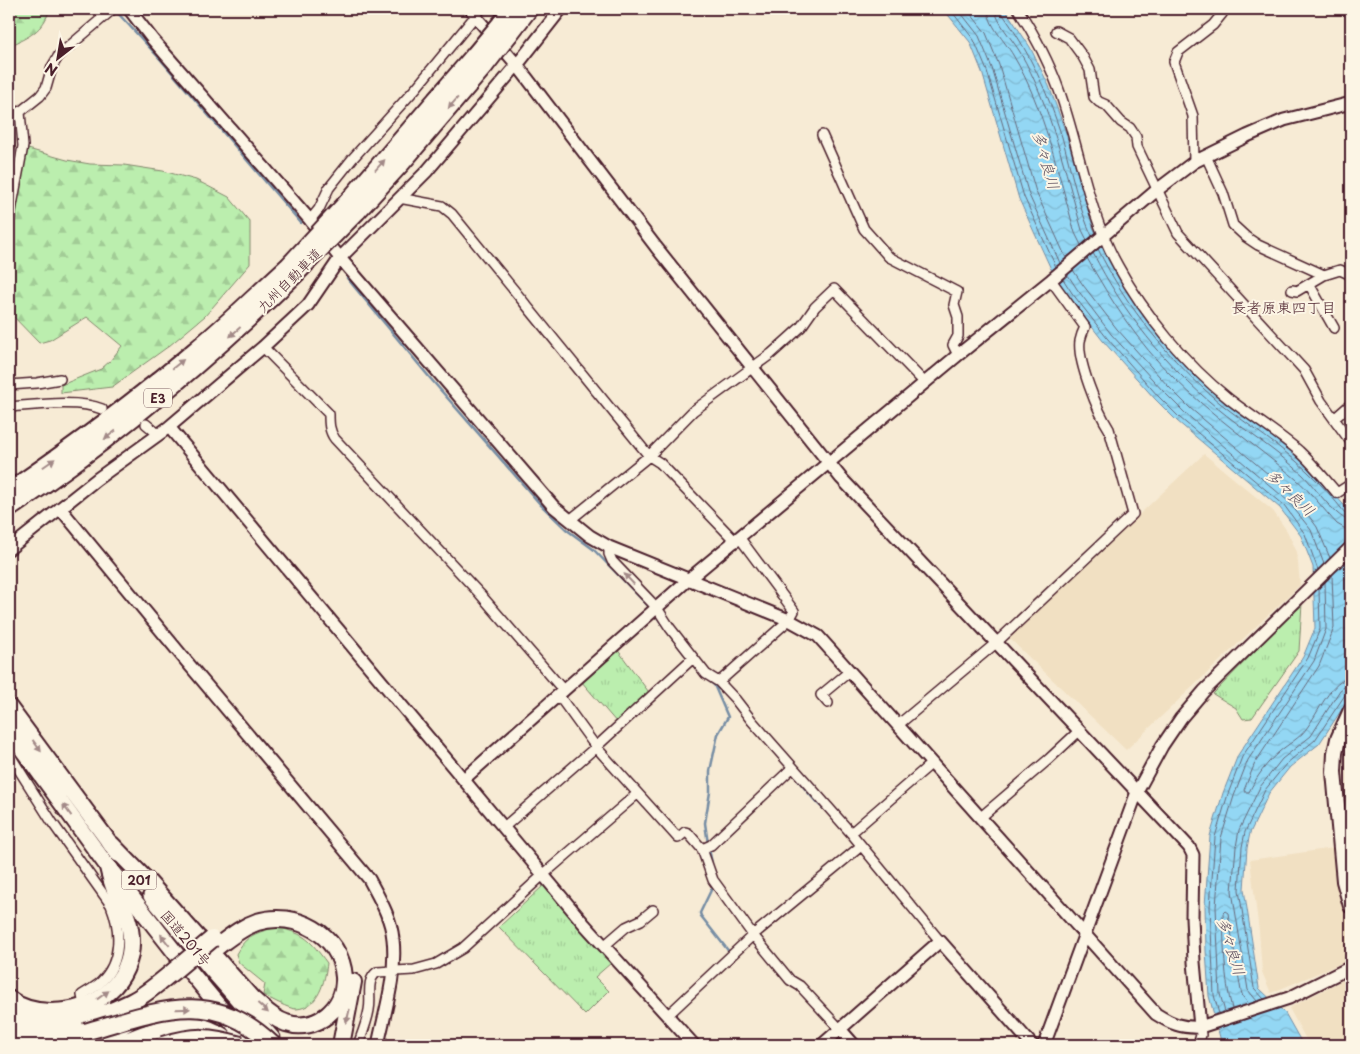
<svg xmlns="http://www.w3.org/2000/svg" width="1360" height="1054" font-family="'Playpen Sans','Klee One',sans-serif">
  <defs>
    <pattern id="forest-firs" width="22" height="20" patternUnits="userSpaceOnUse" patternTransform="scale(1.25)"><rect width="22" height="20" fill="#bbeeae"/><path d="M5 1l3.5 6h-7zM16 11l3.5 6h-7z" fill="#a2cc96"/></pattern>
    <pattern id="park-tufts" width="24" height="20" patternUnits="userSpaceOnUse" patternTransform="scale(1.25)"><rect width="24" height="20" fill="#bbeeae"/><path d="M3 7l-1-3M5 7V3M7 7l1-3M15 17l-1-3M17 17v-4M19 17l1-3" fill="none" stroke="#a2cc96"/></pattern>
    <pattern id="water-waves" width="16" height="10" patternUnits="userSpaceOnUse" patternTransform="scale(1.25)"><rect width="16" height="10" fill="#93d7f4"/><path d="M0 5q4-4 8 0t8 0" fill="none" stroke="#80b8d1"/></pattern>
  </defs>
  <rect width="100%" height="100%" fill="#f7ebd5"/>
  <filter id="ink" filterUnits="userSpaceOnUse"><feTurbulence type="fractalNoise" baseFrequency=".02" numOctaves="2"/><feDisplacementMap in="SourceGraphic" scale="10" xChannelSelector="R" yChannelSelector="G"/><feConvolveMatrix kernelMatrix="1 2 1 2 8 2 1 2 1" color-interpolation-filters="sRGB"/></filter>
  <g filter="url(#ink)">
    <path fill="#f1e0c2" d="M1204,454L1273,511L1287,531L1297,552L1300,585L1126,750L1008,637Z
      M1334,848L1341,901L1351,924V959L1271,993L1262,972L1259,931L1250,860Z
      M1351,976V1045H1309L1289,1008Z"/>
    <path fill="url(#forest-firs)" stroke="#82866c" d="M9,9H50C43,31 29,37 9,46Z
      M28,149L67,160L90,164L124,165L163,171L196,180L229,197L250,222V264L205,316L169,346L112,387L61,393V385L101,369L110,361L122,346L87,317L50,340L39,343L9,312V208H15Z
      M277,927C307,935 309,939 327,963C325,981 319,1008 296,1009C289,1009 271,999 263,995L265,984L239,963L236,954C247,934 256,933 277,927Z"/>
    <path fill="url(#park-tufts)" stroke="#82866c" d="M1302,603L1299,651L1252,718L1243,719L1236,708L1213,694Z
      M617,649L651,695L617,723L581,681Z
      M544,885L611,963L595,977L609,991L585,1015L499,927Z"/>
    <path fill="url(#water-waves)" stroke="#768da4" d="M939,9H1005L1030,47L1049,86L1066,133L1093,227L1104,250L1124,284L1223,398L1310,467L1351,513V691L1348,700L1319,744L1290,767L1269,793L1250,833L1247,848L1244,889L1259,988L1285,1013L1303,1045H1222L1209,996L1206,951L1205,906L1210,836L1223,793L1238,755L1303,657L1315,628L1313,567L1301,536L1280,508L1177,421L1155,399L1103,341L1068,296L1051,269L1019,199L982,72L970,42L949,16Z"/>
    <g fill="none" stroke-linecap="round" stroke-linejoin="round">
      <path stroke="#67697b" stroke-width="1" d="M948,9L953,13L974,40L987,71L1024,197L1056,267
        M958,9L979,36L992,68L1029,195L1060,263
        M967,9L986,33L999,65L1036,192L1066,258
        M988,9C988,25 1005,41 1013,55C1045,109 1058,173 1075,233L1081,245
        M995,9C996,22 1013,40 1020,52C1051,106 1065,171 1082,230L1087,240
        M1002,9V13C1029,51 1048,93 1062,137C1071,169 1078,207 1092,236
        M1098,249C1126,307 1171,362 1220,403C1249,426 1281,446 1307,471C1321,484 1334,499 1345,513L1351,515
        M1093,253C1123,312 1165,365 1216,407C1244,430 1276,450 1303,475C1314,486 1337,520 1351,521
        M1087,258C1111,301 1138,343 1174,378C1211,415 1255,445 1296,479C1311,492 1323,509 1337,524L1344,528L1351,529
        M1073,270L1083,285L1117,329L1168,386L1190,408L1294,496L1317,527L1330,558
        M1068,275L1077,289L1111,334L1163,391L1185,413L1288,501L1311,530L1324,564
        M1063,279L1072,293L1107,338L1158,396L1180,418L1284,505L1305,534L1318,570
        M1332,575L1334,628L1319,666L1255,763L1244,790L1245,792H1249C1256,778 1267,762 1279,752C1288,744 1300,738 1306,729C1318,714 1331,679 1351,678
        M1264,999L1254,988L1239,890L1242,847L1245,832L1265,790L1286,764L1315,740L1345,695L1351,692
        M1257,1001L1248,990L1232,891L1236,847L1239,830L1260,787L1282,759L1311,736L1340,690L1346,686H1351
        M1232,1009C1224,978 1224,945 1223,913L1225,911L1228,913L1241,991L1243,997L1249,1004
        M1225,1012L1220,994L1216,907L1221,838L1234,796L1248,760L1314,661L1326,629L1325,582
        M1219,1014L1214,995L1210,907L1215,837L1228,794L1242,757L1308,658L1320,629L1319,588"/>
      <path stroke="#768da4" stroke-width="2.5" d="M115,10L161,60L301,223
        M347,278L430,378L540,504L567,530L593,549L651,609
        M655,614L666,630
        M669,634L698,671
        M708,680L725,694
        M791,772L816,802L826,811
        M708,844L705,823L710,792V771L718,734L728,717L715,687
        M709,849L712,863
        M714,884L700,913L701,916L730,953
        M942,952L1024,1045"/>
      <defs>
        <path id="minor" d="M469,9L476,17
          M1018,9C1034,34 1049,62 1059,90C1080,148 1087,211 1118,266C1144,314 1186,365 1229,399C1252,417 1277,432 1299,451C1313,464 1325,479 1337,493L1351,484
          M1056,31L1069,38L1083,57L1090,70L1094,97L1099,102L1106,105L1121,122L1130,128L1136,137L1137,147L1178,233L1304,370L1321,401L1351,442
          M9,113L20,112L40,96L46,88L52,67L59,55L113,9
          M822,135L864,229L889,257L957,292L954,305L958,317V336L953,345L958,355
          M1206,156L1223,193L1233,225L1246,237L1258,245L1324,275L1340,270L1351,275
          M1194,162L1193,116L1174,62L1178,52L1213,25L1222,14L1223,9
          M399,198L442,206L452,214L649,456L660,463L736,542
          M310,220L319,209L329,188L353,158L416,88L481,9
          M9,222L23,146L20,112
          M1309,284L1334,328
          M1292,290L1297,291L1324,275
          M263,347L329,414C329,423 329,431 335,439L480,594L564,691
          M9,385L37,383L60,379
          M9,407C35,405 79,399 102,409
          M1334,419L1351,404
          M146,424L158,434
          M570,520L649,456L693,411L771,354L790,337L801,327L815,307L834,289L925,383
          M609,547V554L612,561L657,608L670,628L706,674L719,682L735,699L752,721L851,833L940,941
          M719,682L789,620L794,611L739,537
          M559,696L596,747L678,838L685,832L688,833L702,849L713,880L753,935L790,980L800,986L840,1029
          M828,703L821,695L850,671
          M898,725L996,643L1133,514L1109,429C1098,412 1077,361 1080,341C1081,336 1083,331 1085,327L1051,280
          M9,754L52,822L111,905C121,930 122,962 101,982C96,987 88,991 82,995L83,1000
          M981,817L1049,759L1079,731
          M504,827L596,747L693,658
          M851,833L932,763
          M702,849L711,845L792,768
          M604,946L626,927L641,920L653,910
          M667,1016L753,935L861,846
          M358,1045C362,1034 367,1022 369,1010C372,997 365,981 377,972L414,970L436,964L463,948L544,874L637,794
          M1198,1045L1201,1035L1200,1027"/>
        <path id="tertiary" d="M129,9L153,40L310,220L340,258L554,507L590,536L609,547L789,620L818,636L1156,1014C1172,1024 1181,1028 1200,1027L1289,998L1351,967
          M476,17L517,65L656,247L841,478L1189,847L1193,855L1192,917L1194,962L1200,1027
          M169,427L585,925L694,1045
          M60,508L187,662L369,879C379,898 391,917 393,939C397,974 385,1011 378,1045
          M9,549L97,479L169,427L263,347L308,305L340,258L427,171L517,65L561,9
          M464,779L689,579L958,355L1051,280L1157,190L1194,162L1247,136L1284,120L1351,103
          M840,1029L854,1045
          M822,1045L940,941L1032,1045
          M1044,1045L1137,792L1162,746L1181,718L1204,691L1351,547"/>
        <path id="primary" d="M1351,710L1338,739L1335,753L1334,772L1344,881L1351,906"/>
        <path id="trunk" d="M9,707L118,854
          M9,731L108,867L188,969L251,1045
          M151,896L211,969L272,1038"/>
        <path id="motorway" d="M500,24L512,9
          M509,35L529,9
          M347,202L475,54
          M357,212L402,163L485,66
          M9,491C73,447 135,401 194,351C227,324 257,294 288,266
          M9,509C112,440 207,360 296,274
          M111,844L148,882L252,999C263,1008 273,1019 286,1023C316,1033 346,1008 344,977C341,934 295,910 257,922C242,927 230,937 218,946
          M9,999C36,1020 85,1014 109,991C123,979 132,959 131,940C131,922 123,908 116,893C113,885 110,876 108,867
          M9,1013C43,1034 98,1019 131,1002C147,994 161,981 175,970
          M9,1030C34,1040 59,1037 85,1032
          M76,1045L106,1035L128,1022
          M116,1045C156,1030 195,1009 232,1044
          M341,1045L353,982"/>
      </defs>
      <use href="#minor" stroke="#4a1f2b" stroke-width="12"/>
      <use href="#tertiary" stroke="#4a1f2b" stroke-width="15"/>
      <use href="#primary" stroke="#4a1f2b" stroke-width="18"/>
      <use href="#trunk" stroke="#4a1f2b" stroke-width="19"/>
      <use href="#motorway" stroke="#4a1f2b" stroke-width="20"/>
      <use href="#minor" stroke="#fcf5e5" stroke-width="9"/>
      <use href="#tertiary" stroke="#fcf5e5" stroke-width="11"/>
      <use href="#primary" stroke="#fcf5e5" stroke-width="14"/>
      <use href="#trunk" stroke="#fcf5e5" stroke-width="15"/>
      <use href="#motorway" stroke="#fcf5e5" stroke-width="16"/>
      <defs>
        <path id="motorway-bridge" d="M475,54L500,24
          M485,66L509,35
          M288,266L347,202
          M296,274L357,212
          M175,970L212,939
          M85,1032C157,1011 212,986 273,1045
          M163,1045C195,1035 210,1036 241,1045"/>
      </defs>
      <use href="#motorway-bridge" stroke="#4a1f2b" stroke-width="20" stroke-linecap="butt"/>
      <use href="#motorway-bridge" stroke="#fcf5e5" stroke-width="16"/>
    </g>
    <defs><path id="oneway-solid" d="M-6-.8H1V-3.2L6.5 0L1 3.2V.8H-6Z" transform="scale(1.25)"/></defs>
    <g fill="#a38a88">
      <use href="#oneway-solid" transform="translate(453 103) rotate(131)"/>
      <use href="#oneway-solid" transform="translate(380 165) rotate(-48)"/>
      <use href="#oneway-solid" transform="translate(235 332) rotate(138)"/>
      <use href="#oneway-solid" transform="translate(178 364) rotate(-39)"/>
      <use href="#oneway-solid" transform="translate(110 435) rotate(143)"/>
      <use href="#oneway-solid" transform="translate(49 463) rotate(-35)"/>
      <use href="#oneway-solid" transform="translate(629 579) rotate(-133)"/>
      <use href="#oneway-solid" transform="translate(37 746) rotate(54)"/>
      <use href="#oneway-solid" transform="translate(67 810) rotate(-126)"/>
      <use href="#oneway-solid" transform="translate(165 940) rotate(-128)"/>
      <use href="#oneway-solid" transform="translate(103 995) rotate(-36)"/>
      <use href="#oneway-solid" transform="translate(263 1008) rotate(42)"/>
      <use href="#oneway-solid" transform="translate(183 1009) rotate(-2)"/>
      <use href="#oneway-solid" transform="translate(348 1016) rotate(103)"/>
    </g>
  </g>
  <g text-anchor="middle" dominant-baseline="central" stroke-width="4" stroke-linejoin="round" paint-order="stroke">
    <g fill="#fcf5e5" stroke="#7f5f63" stroke-width="1">
      <rect x="144" y="388.5" width="28" height="19" rx="4"/>
      <rect x="121.5" y="870.5" width="35" height="19" rx="4"/>
    </g>
    <g font-size="12" font-weight="bold" fill="#4a1f2b">
      <text x="158" y="398">E3</text>
      <text x="139" y="880">201</text>
    </g>
    <g font-size="14" fill="#4a1f2b" stroke="#fcf5e5">
      <text transform="translate(289 280) rotate(-45)">九州自動車道</text>
      <text transform="translate(186 938) rotate(50)">国道201号</text>
    </g>
    <g font-size="15" font-style="italic" fill="#5c4d5d" stroke="#fcf5e5">
      <text transform="translate(1047 160) rotate(74)">多々良川</text>
      <text transform="translate(1291 492) rotate(43)">多々良川</text>
      <text transform="translate(1232 946) rotate(73)">多々良川</text>
    </g>
    <g font-size="15" fill="#4a1f2b" stroke="#fcf5e5">
      <text x="1284" y="306">長者原東四丁目</text>
    </g>
  </g>
  <rect width="1360" height="1054" fill="none" stroke="#fcf5e5" stroke-width="30"/>
  <rect x="15" y="15" width="1330" height="1024" fill="none" stroke="#4a1f2b" stroke-width="2" filter="url(#ink)"/>
  <g transform="translate(58 58) rotate(211)" stroke="#fcf5e5" stroke-width="4" paint-order="stroke">
  <path d="M0-4L9 19L0 12L-9 19Z" fill="#4a1f2b"/>
  <text y="-8" font-size="14" font-weight="bold" text-anchor="middle" fill="#4a1f2b">N</text>
  </g>
</svg>
